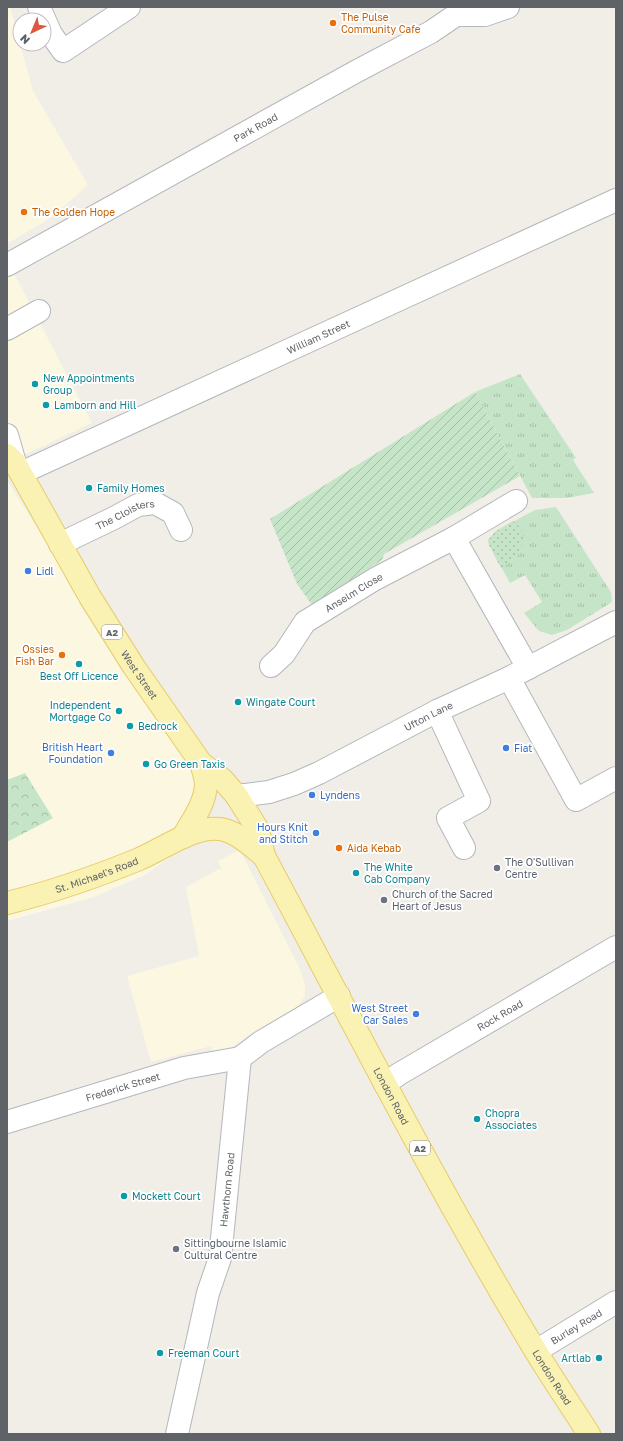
<svg xmlns="http://www.w3.org/2000/svg" width="623" height="1441" font-family="'Golos Text',sans-serif">
  <defs>
    <pattern id="grass-tufts" width="24" height="20" patternUnits="userSpaceOnUse"><rect width="24" height="20" fill="#c6e5c8"/><path d="M3 7l-1-3M5 7V3M7 7l1-3M15 17l-1-3M17 17v-4M19 17l1-3" fill="none" stroke="#a4bda6"/></pattern>
    <pattern id="forest-crowns" width="20" height="18" patternUnits="userSpaceOnUse"><rect width="20" height="18" fill="#c6e5c8"/><path d="M2 6a3 3 0 1 1 6 0M12 15a3 3 0 1 1 6 0" fill="none" stroke="#a4bda6"/></pattern>
    <pattern id="park-dots" width="8" height="8" patternUnits="userSpaceOnUse"><rect width="8" height="8" fill="#c6e5c8"/><path d="M2 2h.1M6 6h.1" fill="none" stroke="#a4bda6" stroke-width="1.8" stroke-linecap="round"/></pattern>
    <pattern id="garden-furrows" width="10" height="10" patternUnits="userSpaceOnUse"><rect width="10" height="10" fill="#c6e5c8"/><path d="M-1 1l2-2M0 10L10 0M9 11l2-2" fill="none" stroke="#a4bda6"/></pattern>
  </defs>
  <rect width="100%" height="100%" fill="#f0eee7"/>
  <path fill="#fcf7e0" d="M7,7H10L33,91L88,185L52,217L7,244Z
    M7,260L92,423L7,463Z
    M7,481L200,776L179,851L145,875L94,897L7,921Z
    M240,850L299,967L305,984V996L297,1007L253,1032L225,1052L216,1056L211,1046L151,1062L127,976L199,956L186,887L219,869L222,870L218,861Z"/>
  <path fill="url(#grass-tufts)" d="M520,374L576,458L573,460L594,493L567,498H532L475,392Z
    M556,507L611,592L612,602L567,630L552,635L539,631L524,613L542,602L525,575L510,583L489,545L488,540L496,531L535,510Z"/>
  <path fill="url(#forest-crowns)" d="M25,773L53,818L7,842V780Z"/>
  <path fill="url(#park-dots)" d="M513,521L518,525L524,534C520,557 520,555 501,568L489,545L488,540L496,531Z"/>
  <path fill="url(#garden-furrows)" d="M475,392L520,476L384,554L382,560L312,605L297,584L270,519Z"/>
  <g fill="none" stroke-linecap="round" stroke-linejoin="round">
    <defs>
      <g id="minor">
        <path d="M39,7L51,34L63,51L129,7"/>
        <path id="s1" d="M7,265L357,71L431,32L456,15H485L508,7"/>
        <path d="M7,329L39,311"/>
        <path d="M7,435L15,463"/>
        <path id="s2" d="M21,473L616,200"/>
        <path d="M454,538L516,501"/>
        <path id="s3" d="M60,544L114,518L138,505L155,503L173,513L181,530"/>
        <path id="s4" d="M271,666L284,654L305,622L375,579L454,538L528,668"/>
        <path d="M509,678L576,800L616,778"/>
        <path d="M437,711L479,801L448,818L464,848"/>
        <path id="s5" d="M236,795H246L269,792L294,784L319,773L437,711L509,678L616,622"/>
        <path id="s6" d="M385,1084L399,1074L616,947"/>
        <path id="s7" d="M7,1122L184,1068L240,1058"/>
        <path id="s8" d="M536,1351L616,1302"/>
        <path id="s9" d="M177,1434L208,1293L220,1258L240,1058L261,1042L339,996"/>
      </g>
      <g id="major">
        <path id="s10" d="M7,455L15,463L90,597L134,667L201,763L222,779L236,795L250,817L258,830L264,856C352,1021 438,1189 535,1350C552,1378 571,1406 589,1434"/>
        <path d="M183,837C192,821 205,804 206,785C206,778 203,770 201,763"/>
        <path id="s11" d="M7,903C52,892 95,877 137,860C162,850 192,826 220,829C236,831 251,846 264,856"/>
      </g>
    </defs>
    <use href="#minor" stroke="#b4b7bb" stroke-width="24"/>
    <use href="#major" stroke="#e7cc69" stroke-width="24"/>
    <use href="#minor" stroke="#fff" stroke-width="22"/>
    <use href="#major" stroke="#f9f2b3" stroke-width="22"/>
  </g>
  <g fill="#e8710a" stroke="#fff" stroke-width="1.5">
    <circle cx="333" cy="23" r="4"/>
    <circle cx="24" cy="212" r="4"/>
    <circle cx="62" cy="655" r="4"/>
    <circle cx="339" cy="848" r="4"/>
  </g>
  <g fill="#0f9aa8" stroke="#fff" stroke-width="1.5">
    <circle cx="35" cy="384" r="4"/>
    <circle cx="46" cy="405" r="4"/>
    <circle cx="89" cy="488" r="4"/>
    <circle cx="79" cy="664" r="4"/>
    <circle cx="238" cy="702" r="4"/>
    <circle cx="119" cy="711" r="4"/>
    <circle cx="130" cy="726" r="4"/>
    <circle cx="146" cy="764" r="4"/>
    <circle cx="356" cy="873" r="4"/>
    <circle cx="477" cy="1119" r="4"/>
    <circle cx="124" cy="1196" r="4"/>
    <circle cx="160" cy="1353" r="4"/>
    <circle cx="599" cy="1358" r="4"/>
  </g>
  <g fill="#3f7fe0" stroke="#fff" stroke-width="1.5">
    <circle cx="28" cy="571" r="4"/>
    <circle cx="506" cy="748" r="4"/>
    <circle cx="111" cy="753" r="4"/>
    <circle cx="312" cy="795" r="4"/>
    <circle cx="316" cy="833" r="4"/>
    <circle cx="416" cy="1014" r="4"/>
  </g>
  <g fill="#6b7280" stroke="#fff" stroke-width="1.5">
    <circle cx="497" cy="868" r="4"/>
    <circle cx="384" cy="900" r="4"/>
    <circle cx="176" cy="1249" r="4"/>
  </g>
  <g text-anchor="middle" dominant-baseline="central" stroke-width="3.5" stroke-linejoin="round" paint-order="stroke">
    <g fill="#fff" stroke="#8f9194" stroke-width="1">
      <rect x="102" y="625" width="20" height="14" rx="3"/>
      <rect x="410" y="1141" width="20" height="14" rx="3"/>
    </g>
    <g font-size="9" font-weight="bold" fill="#5f6266">
      <text x="112" y="632">A2</text>
      <text x="420" y="1148">A2</text>
    </g>
    <g font-size="10" fill="#c56008" stroke="#fff" text-anchor="start">
      <text x="341" y="17">The Pulse<tspan x="341" dy="12">Community Cafe</tspan></text>
      <text x="32" y="212">The Golden Hope</text>
      <text x="54" y="649" text-anchor="end">Ossies<tspan x="54" dy="12">Fish Bar</tspan></text>
      <text x="347" y="848">Aida Kebab</text>
    </g>
    <g font-size="10" fill="#5f6266" stroke="#fff">
      <text stroke="none"><textPath href="#s1" startOffset="284">Park Road</textPath></text>
      <text stroke="none"><textPath href="#s2" startOffset="327">William Street</textPath></text>
      <text stroke="none"><textPath href="#s3" startOffset="72">The Cloisters</textPath></text>
      <text stroke="none"><textPath href="#s4" startOffset="113">Anselm Close</textPath></text>
      <text stroke="none"><textPath href="#s10" startOffset="257">West Street</textPath></text>
      <text stroke="none"><textPath href="#s5" startOffset="210">Ufton Lane</textPath></text>
      <text stroke="none"><textPath href="#s11" startOffset="94">St. Michael's Road</textPath></text>
      <text stroke="none"><textPath href="#s6" startOffset="134">Rock Road</textPath></text>
      <text stroke="none"><textPath href="#s7" startOffset="121">Frederick Street</textPath></text>
      <text stroke="none"><textPath href="#s10" startOffset="752">London Road</textPath></text>
      <text stroke="none"><textPath href="#s9" startOffset="250">Hawthorn Road</textPath></text>
      <text stroke="none"><textPath href="#s8" startOffset="47">Burley Road</textPath></text>
      <text stroke="none"><textPath href="#s10" startOffset="1076">London Road</textPath></text>
    </g>
    <g font-size="10" fill="#0d838f" stroke="#fff" text-anchor="start">
      <text x="43" y="378">New Appointments<tspan x="43" dy="12">Group</tspan></text>
      <text x="54" y="405">Lamborn and Hill</text>
      <text x="97" y="488">Family Homes</text>
      <text x="79" y="676" text-anchor="middle">Best Off Licence</text>
      <text x="246" y="702">Wingate Court</text>
      <text x="111" y="705" text-anchor="end">Independent<tspan x="111" dy="12">Mortgage Co</tspan></text>
      <text x="138" y="726">Bedrock</text>
      <text x="154" y="764">Go Green Taxis</text>
      <text x="364" y="867">The White<tspan x="364" dy="12">Cab Company</tspan></text>
      <text x="485" y="1113">Chopra<tspan x="485" dy="12">Associates</tspan></text>
      <text x="132" y="1196">Mockett Court</text>
      <text x="168" y="1353">Freeman Court</text>
      <text x="591" y="1358" text-anchor="end">Artlab</text>
    </g>
    <g font-size="10" fill="#366cbe" stroke="#fff" text-anchor="start">
      <text x="36" y="571">Lidl</text>
      <text x="103" y="747" text-anchor="end">British Heart<tspan x="103" dy="12">Foundation</tspan></text>
      <text x="514" y="748">Fiat</text>
      <text x="320" y="795">Lyndens</text>
      <text x="308" y="827" text-anchor="end">Hours Knit<tspan x="308" dy="12">and Stitch</tspan></text>
      <text x="408" y="1008" text-anchor="end">West Street<tspan x="408" dy="12">Car Sales</tspan></text>
    </g>
    <g font-size="10" fill="#5b616d" stroke="#fff" text-anchor="start">
      <text x="505" y="862">The O'Sullivan<tspan x="505" dy="12">Centre</tspan></text>
      <text x="392" y="894">Church of the Sacred<tspan x="392" dy="12">Heart of Jesus</tspan></text>
      <text x="184" y="1243">Sittingbourne Islamic<tspan x="184" dy="12">Cultural Centre</tspan></text>
    </g>
  </g>
  <rect width="623" height="1441" fill="none" stroke="#5f6266" stroke-width="16"/>
  <g transform="translate(32 32) rotate(224)"><circle r="19" fill="#ffffff" stroke="#bfc0c2"/>
  <path d="M0-3L7 15L0 10L-7 15Z" fill="#dc5841"/>
  <text y="-6" font-size="11" font-weight="bold" text-anchor="middle" fill="#5f6266">N</text>
  </g>
</svg>
